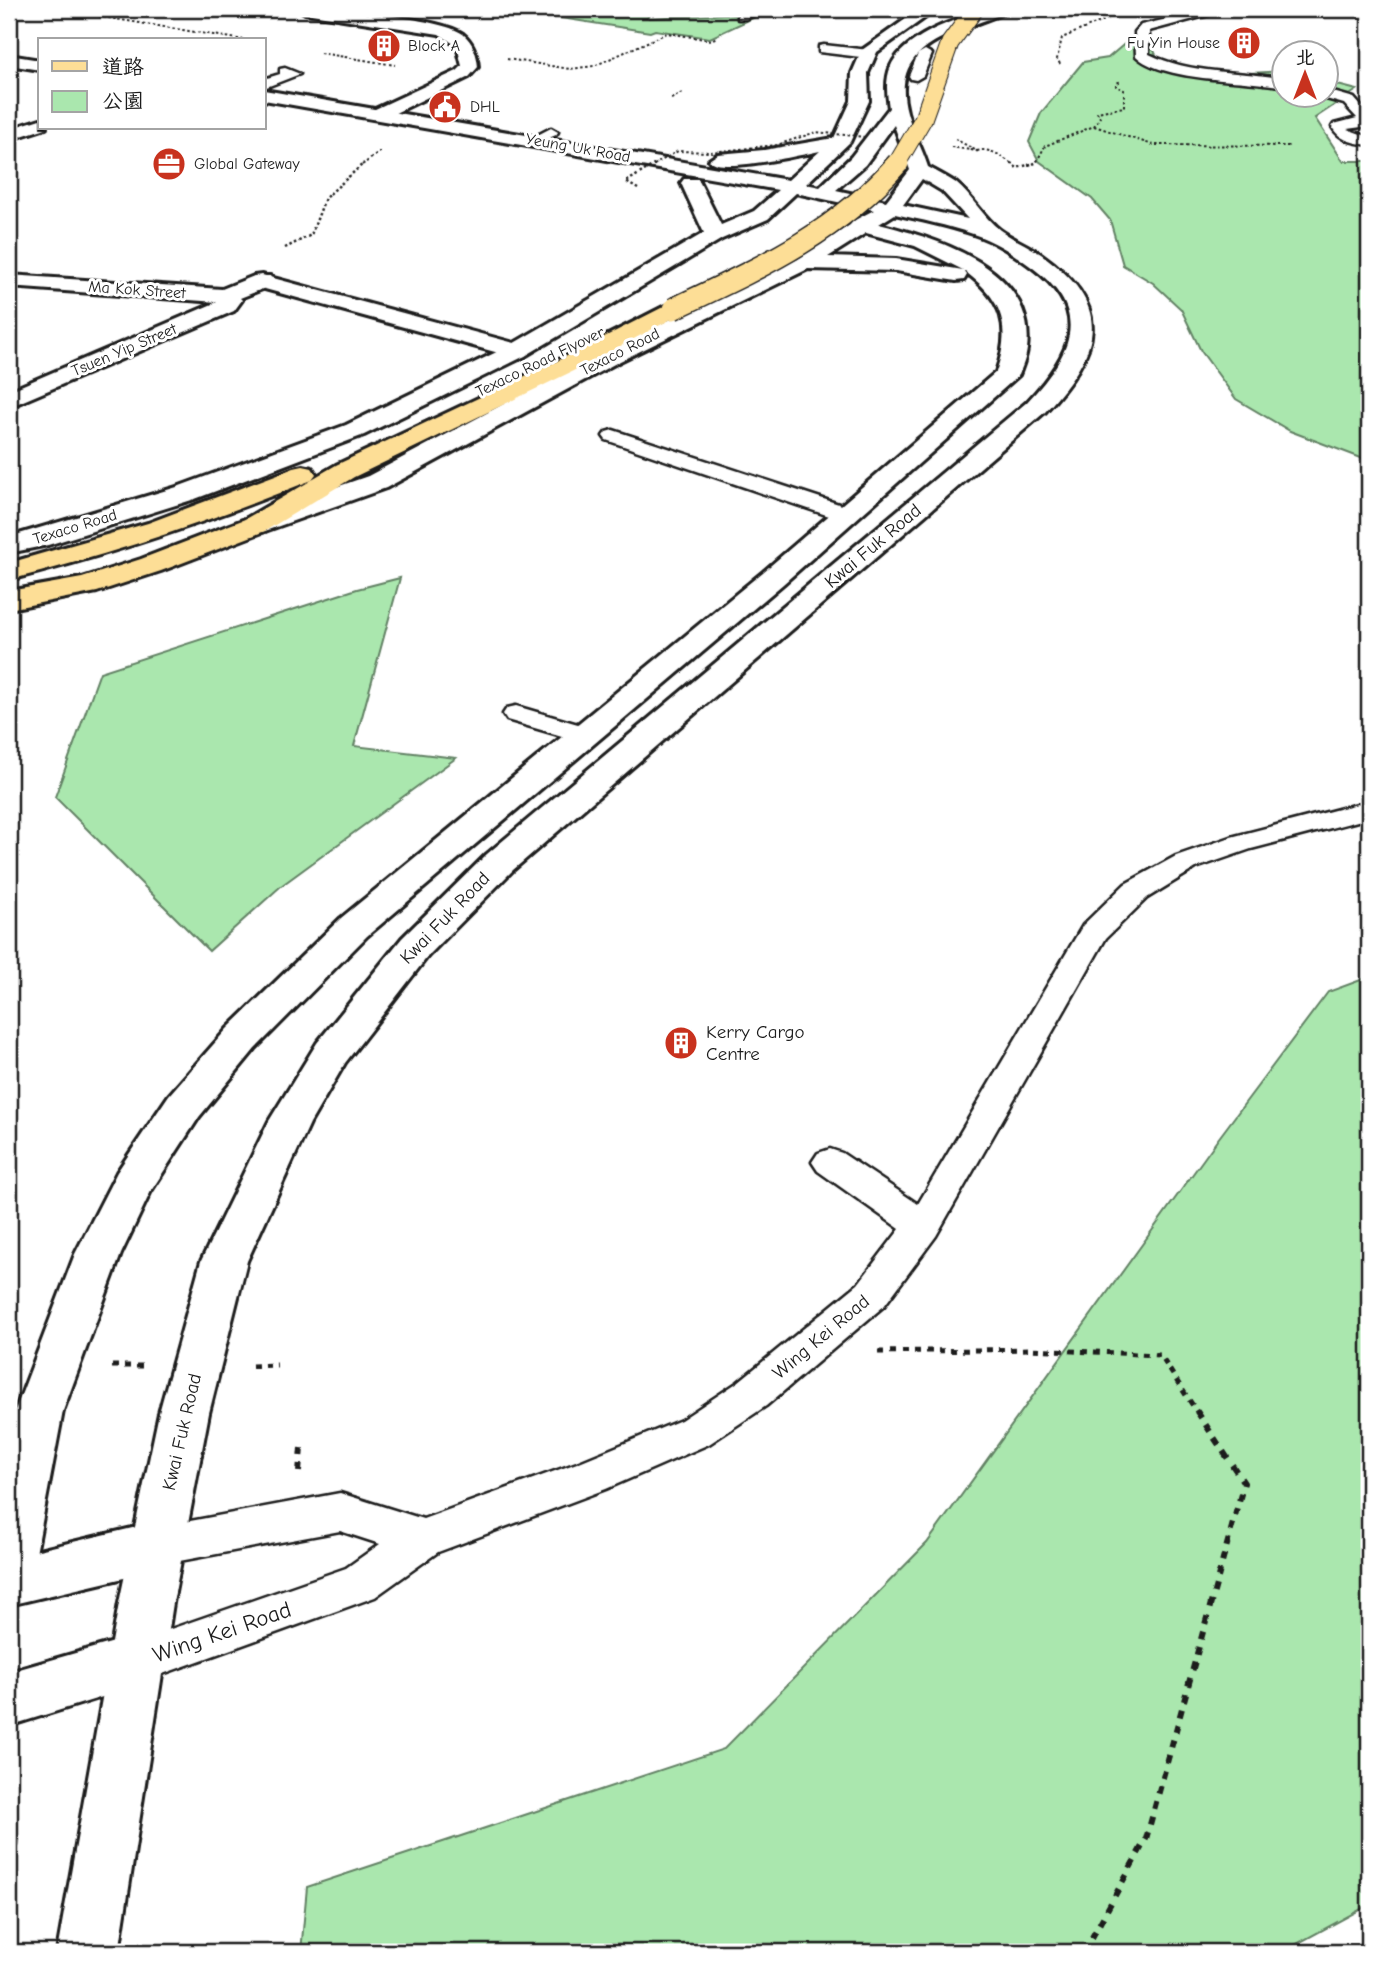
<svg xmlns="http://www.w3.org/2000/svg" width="1378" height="1961" font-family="'Comic Neue','LXGW WenKai TC',sans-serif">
  <rect width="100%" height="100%" fill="#fff"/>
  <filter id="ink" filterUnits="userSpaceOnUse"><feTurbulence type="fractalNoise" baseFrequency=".0143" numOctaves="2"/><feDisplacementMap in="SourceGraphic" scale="14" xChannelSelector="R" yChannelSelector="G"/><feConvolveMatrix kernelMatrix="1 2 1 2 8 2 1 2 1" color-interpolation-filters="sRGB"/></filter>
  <g filter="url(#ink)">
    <path fill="#aae7ae" stroke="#638265" stroke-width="2" d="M504,9H609L647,14L649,18L727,14L753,18L710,38L655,30L650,32Z
      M1143,28L1159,61L1198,76L1283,71L1284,94H1326V82L1357,90L1315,118L1343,161H1369V461L1290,431L1236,399L1201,351L1181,309L1153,283L1123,265L1110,220L1092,199L1039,161L1029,142L1041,113L1083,62L1108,58Z
      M400,578L354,746L456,758L281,886L209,951L55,797L100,672L357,589Z
      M1369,977V1905L1282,1952H301L307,1887L724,1749L927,1543L1218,1139L1328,992Z"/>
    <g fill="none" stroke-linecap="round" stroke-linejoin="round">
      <defs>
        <path id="service" d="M748,9H763L746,19H738V13Z
          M1211,9H1231L1149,31V54C1191,75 1239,70 1284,79V87C1246,79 1163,82 1136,56L1135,32L1141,25Z
          M824,45L869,50L876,54L869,58L819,52V46Z
          M925,50L932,54L923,76L916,80L911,79L909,76L918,54Z
          M285,68L300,74L264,88V79L280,74V69Z
          M1326,90L1354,98L1369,115V126L1347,129L1369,137V145C1354,143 1340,141 1332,127L1334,124L1357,118L1344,104L1319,97L1317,94H1326Z
          M551,128L558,132L556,135L533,145L526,141Z
          M613,430L854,509L857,514L854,519H838L606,440L603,436L606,432Z
          M516,706L595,729L599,735L595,741L586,743L507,720L503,714L507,708Z
          M1369,801V818L1251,849L1196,868L1147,898L1106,938L936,1236L884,1306L766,1406L709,1444L606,1489L438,1552L375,1597L135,1684L119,1677L112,1662L119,1647L346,1568L380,1544L340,1531L158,1565L143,1560L137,1546L143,1532L158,1527L340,1493L423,1519L577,1463L681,1420L738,1382L858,1284L900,1229L818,1171L812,1162L818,1153L830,1149L842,1153L918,1204L1083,925L1125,884L1176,856L1231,837Z"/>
        <path id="pedestrian" d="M262,275L525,346L529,351L525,356L517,358L254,286L251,281L254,276Z"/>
        <path id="minor" d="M298,9C329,9 440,17 463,34C473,42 477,54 478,67L469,77L385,118H373L370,114L373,110L457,71L462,66L457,46L439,34L305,13Z
          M40,119V128H46L9,140V129Z
          M9,275L222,289L254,276H270L273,281L270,286L240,298L242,300L234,311L9,407V391L217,302L9,287Z"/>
        <path id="tertiary" d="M158,1522L176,1529L184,1546L176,1563L158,1570L9,1605V1557Z
          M135,1636L154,1643L163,1662L154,1681L9,1726V1672Z"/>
        <path id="secondary" d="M920,9H937L877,52L868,73L869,101L850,142L806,184L820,187L851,157L889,108C887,94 885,80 891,66C906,33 975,9 1008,9L1006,12C958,33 888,42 907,112C912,131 922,148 928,167C937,172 947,177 956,183C972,196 983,217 1000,230C1012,239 1028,245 1041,254C1116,307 1100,352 1045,412L513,870L428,956L345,1063L310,1123L247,1261L209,1413L173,1603L119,1952H57L119,1603L159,1413L201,1261L269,1121L317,1043L402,938L487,854L1027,402C1071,355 1093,313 1033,268C1014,254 995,241 973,234C947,225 921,220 895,214L879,224C939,239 1037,269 1027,349C1026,358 1022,367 1019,375L783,584L367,936L255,1049L199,1117L151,1191L121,1254L63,1411L35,1559L28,1576L9,1583V1438L15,1411L75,1254L117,1172L169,1095L227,1029L341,918L763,572L996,372C1012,327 1003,299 964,271L967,275L964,280L956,281L896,271L808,269L618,362L386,488L265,531L255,533L245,531L241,525L245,519L368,476L602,352L798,259L850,225L853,221L874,210L796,193L768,219L722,239L525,356L364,435L195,499L48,545L9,553V537L177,487L346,425L509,346L704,233L681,183L684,179H698L721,225L754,211L778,190L264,100V90L788,180L820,151C800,155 721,174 709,160L718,154L764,150L834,138L851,101L852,73L862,50ZM894,125L910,170L886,201L836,190L865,165ZM922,179L942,191L968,219L903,205ZM866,233L915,246L963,270L896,259L828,257Z
          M9,55L40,60V70L9,65Z"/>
        <path id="primary" d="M673,302L681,304L684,309L681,314L573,371L354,477L265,531L161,571L97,592L9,609V591L82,578L141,559L245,519L312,480C213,520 113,554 9,580V563L148,523L294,468L303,466L312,468L316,474L312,479L336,465L557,361Z"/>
      </defs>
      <use href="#service" stroke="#1c1c1c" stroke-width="5"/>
      <use href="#pedestrian" stroke="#1c1c1c" stroke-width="6"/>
      <use href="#minor" stroke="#1c1c1c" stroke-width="6"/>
      <use href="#tertiary" stroke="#1c1c1c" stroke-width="6"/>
      <use href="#secondary" stroke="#1c1c1c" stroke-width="6"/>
      <use href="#primary" stroke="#1c1c1c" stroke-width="6"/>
      <path stroke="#1c1c1c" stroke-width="2" stroke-dasharray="2.5 2.5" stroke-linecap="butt" d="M54,9L244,40
        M320,53L395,65
        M507,59L570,69L594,66L667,33L711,40L717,37
        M1060,64L1057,59L1062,38L1110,18
        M671,99L682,93
        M1094,126L1153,145L1289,146
        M955,139L977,151C990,147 1003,157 1013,165
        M362,165L380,152
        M1028,165L1036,163L1045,146L1094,126L1100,117L1097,112L1124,107V90L1116,86V83L1122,81"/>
      <path stroke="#1c1c1c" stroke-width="2.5" stroke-dasharray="2.5 2.5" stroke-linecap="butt" d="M1011,163L1017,168L1035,163
        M285,248L311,235L325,198L364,163"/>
      <path stroke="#1c1c1c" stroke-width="5" stroke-dasharray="6 6" stroke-linecap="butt" d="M878,1352L1029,1349L1160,1355L1197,1412
        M112,1366H142
        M252,1366L277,1365"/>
      <path stroke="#1c1c1c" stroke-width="6" stroke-dasharray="8 8" stroke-linecap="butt" d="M299,1472L301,1448
        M9,1833L18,1832L9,1900
        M1084,1952L1146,1839L1244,1483L1196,1410"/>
      <use href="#service" fill="#fff" fill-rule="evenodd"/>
      <use href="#pedestrian" fill="#fff" fill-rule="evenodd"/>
      <use href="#minor" fill="#fff" fill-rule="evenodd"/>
      <use href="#tertiary" fill="#fff" fill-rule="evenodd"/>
      <use href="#secondary" fill="#fff" fill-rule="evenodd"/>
      <use href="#primary" fill="#fdde96" fill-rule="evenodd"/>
      <defs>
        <path id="primary-bridge-far1" d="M896,165L923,119L950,43L975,9"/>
        <path id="primary-bridge" d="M673,309C757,269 835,235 898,163"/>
      </defs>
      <use href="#primary-bridge-far1" stroke="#1c1c1c" stroke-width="19" stroke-linecap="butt"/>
      <use href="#primary-bridge" stroke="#1c1c1c" stroke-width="24" stroke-linecap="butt"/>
      <path stroke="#1c1c1c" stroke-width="2" stroke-dasharray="2.5 2.5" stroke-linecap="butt" d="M951,147L977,151V154
        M654,165L678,151L711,152L777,145L816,132L866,137"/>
      <path stroke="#1c1c1c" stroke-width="2.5" stroke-dasharray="2.5 2.5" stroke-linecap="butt" d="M638,189L626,182L657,163"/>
      <use href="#primary-bridge-far1" stroke="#fdde96" stroke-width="17"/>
      <use href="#primary-bridge" stroke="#fdde96" stroke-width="21"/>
    </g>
  </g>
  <defs>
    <symbol id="building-disc" viewBox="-11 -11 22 22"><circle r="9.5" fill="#c8321e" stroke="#fff"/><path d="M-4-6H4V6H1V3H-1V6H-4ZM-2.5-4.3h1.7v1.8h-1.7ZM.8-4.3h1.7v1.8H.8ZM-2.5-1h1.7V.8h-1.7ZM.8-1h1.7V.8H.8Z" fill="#fff"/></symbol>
    <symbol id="civic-disc" viewBox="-11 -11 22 22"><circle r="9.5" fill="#c8321e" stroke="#fff"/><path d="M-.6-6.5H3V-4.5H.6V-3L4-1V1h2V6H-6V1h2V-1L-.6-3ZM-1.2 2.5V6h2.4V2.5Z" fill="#fff"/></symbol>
    <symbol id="office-disc" viewBox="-11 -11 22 22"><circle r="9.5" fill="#c8321e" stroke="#fff"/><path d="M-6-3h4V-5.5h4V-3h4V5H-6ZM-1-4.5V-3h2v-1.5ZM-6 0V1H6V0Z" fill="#fff"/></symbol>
  </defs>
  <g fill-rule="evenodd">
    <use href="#building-disc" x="1225" y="24" width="38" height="38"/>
    <use href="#building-disc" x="365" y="27" width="38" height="38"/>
    <use href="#civic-disc" x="426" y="88" width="38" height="38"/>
    <use href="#office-disc" x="150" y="145" width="38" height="38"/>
    <use href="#building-disc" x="662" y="1024" width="38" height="38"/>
  </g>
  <g text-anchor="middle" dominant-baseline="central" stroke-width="6" stroke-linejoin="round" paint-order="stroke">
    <g font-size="16" fill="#1c1c1c" stroke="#fff" text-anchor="start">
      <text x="1220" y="43" text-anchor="end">Fu Yin House</text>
      <text x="408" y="46">Block A</text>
      <text x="470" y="107">DHL</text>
      <text x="194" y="164">Global Gateway</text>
    </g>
    <g font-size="16" fill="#1c1c1c" stroke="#fff">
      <text transform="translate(578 148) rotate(10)">Yeung Uk Road</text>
      <text transform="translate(137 290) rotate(4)">Ma Kok Street</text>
      <text transform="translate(124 350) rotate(-23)">Tsuen Yip Street</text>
      <text transform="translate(620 352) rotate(-27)">Texaco Road</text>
      <text transform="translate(540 362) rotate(-26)">Texaco Road Flyover</text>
      <text transform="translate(75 527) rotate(-17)">Texaco Road</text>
    </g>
    <g font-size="19" fill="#1c1c1c" stroke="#fff">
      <text transform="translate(873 546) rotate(-40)">Kwai Fuk Road</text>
      <text transform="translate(445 918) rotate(-46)">Kwai Fuk Road</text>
      <text transform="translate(821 1337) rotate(-40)">Wing Kei Road</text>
      <text transform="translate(182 1432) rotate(-77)">Kwai Fuk Road</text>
    </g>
    <g font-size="19" fill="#1c1c1c" stroke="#fff" text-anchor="start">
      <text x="706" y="1032">Kerry Cargo<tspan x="706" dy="22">Centre</tspan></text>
    </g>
    <g font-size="23" fill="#1c1c1c" stroke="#fff">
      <text transform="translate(222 1632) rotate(-19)">Wing Kei Road</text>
    </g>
  </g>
  <rect width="1378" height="1961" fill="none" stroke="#fff" stroke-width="35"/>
  <rect x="18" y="18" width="1343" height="1926" fill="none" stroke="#1c1c1c" stroke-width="2.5" filter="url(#ink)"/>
  <rect x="38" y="38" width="228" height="91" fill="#ffffff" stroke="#a4a4a4" stroke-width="2"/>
  <rect x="52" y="61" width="35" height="10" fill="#fdde96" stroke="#a4a4a4" stroke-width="2"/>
  <text x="102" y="74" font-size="21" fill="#1c1c1c">道路</text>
  <rect x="52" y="91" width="35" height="21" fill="#aae7ae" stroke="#a4a4a4" stroke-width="2"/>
  <text x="102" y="108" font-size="21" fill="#1c1c1c">公園</text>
  <g transform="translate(1305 74)"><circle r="33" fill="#ffffff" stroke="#a4a4a4" stroke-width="2"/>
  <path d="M0-5L12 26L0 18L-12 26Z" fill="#c8321e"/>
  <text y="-10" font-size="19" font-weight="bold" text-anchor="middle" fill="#1c1c1c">北</text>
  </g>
</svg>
